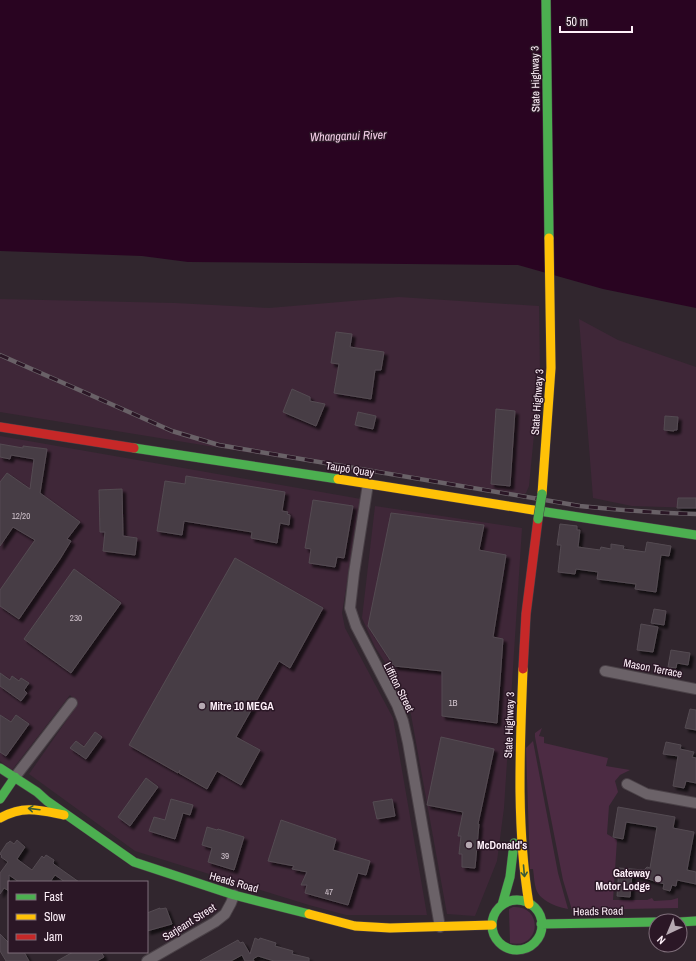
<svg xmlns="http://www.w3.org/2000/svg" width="696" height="961" font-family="'Archivo Narrow',sans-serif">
  <defs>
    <filter id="shadow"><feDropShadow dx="3.5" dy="3.5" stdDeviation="1" flood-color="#0009"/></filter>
  </defs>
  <rect width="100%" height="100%" fill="#31262e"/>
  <path fill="#3f2738" d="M399,297L539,306L540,373L529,486L526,493L520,497L0,412V299L175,303L269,308Z
    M579,319L618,340L696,367V508L632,506L593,498Z
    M0,436L361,499L342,613L345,628L393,718L427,915H346L309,905L135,851L29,774L78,704L70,695L12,770L0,761Z
    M375,506L522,528L504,808L497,861L475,916L447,914L408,698L375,647L362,618Z"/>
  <path fill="#4c2b43" d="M542,728L539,736L544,737V743L608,758L606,766L630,770L620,775L615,781L618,792L609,806L607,834L617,840L613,900H647L652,898L654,901L671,900L678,898V908L572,910L563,880L535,737V733Z
    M533,741L558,873L568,909C557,907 540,901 536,889C534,883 534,875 533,869H530L526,748Z
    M513,907C544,905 541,950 510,943L509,909Z"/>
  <path fill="#290421" d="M0,0H696V308L603,289L518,265L188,262L142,256L0,251Z"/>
  <path fill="#473d44" stroke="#544b52" filter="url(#shadow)" d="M336,332L352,334L350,347L384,352L381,370H375L371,399L334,393L339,364L331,363Z
    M292,389L310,397V401L325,404L316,426L283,412Z
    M496,409L515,411L510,486L491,484Z
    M358,412L376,416L373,429L355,425Z
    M665,416L678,417L677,430H674V431L664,430Z
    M0,444L23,448V446L47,449L40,493L80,522L67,539L71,541L60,559L19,619L0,606V590L35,540L13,527L0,546V482L7,473L30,489L34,459L11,455L10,459L0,457Z
    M186,476L285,492L282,511L288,512L287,514L290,515L289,525L280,523L277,543L251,538L252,532L184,521L182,535L157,531L165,481L185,484Z
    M122,489L123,536L137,538L135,555L103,551L105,532H100L99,490Z
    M678,498H696V508H677Z
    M313,500L353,506L344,558L337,557L335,567L309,563L311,549L305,548Z
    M391,513L484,525L479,550L506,555L493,637L503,639L497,723L442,716V671L394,666L368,626Z
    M560,524L577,526V530H580L578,547L600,550L601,547L611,549V544L624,546L623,549L645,552L647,542L671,546L669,556L661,555L656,592L635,589L636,584L597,579L598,572L576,569L575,574L558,572L561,545H557Z
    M235,558L323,608L290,668L279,661L236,737L260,750L241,785L217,771L207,789L179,773L180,770L178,773L129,745Z
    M74,569L121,603L71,673L24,639Z
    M654,609L666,611L664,625L651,623Z
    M641,624L658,627L653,652L637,650Z
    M671,650L690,653L688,665L677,663L676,668L668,667Z
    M0,673L10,680L12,676L19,681L21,678L29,683L24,690L27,693L21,701L0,686Z
    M690,709L696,710V730L685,728Z
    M0,715L11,722L16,715L29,724L6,756L0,752Z
    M95,732L102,737L86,759L70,748L76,741L84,747Z
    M441,737L494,749L478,824H479L475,868L462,867V854H459L461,836H458L463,812L427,805Z
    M666,742L681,745L680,749L694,752L692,757L696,758V783L686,781L684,788L673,786L678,756L663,754Z
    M146,778L158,787L130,826L118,817Z
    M171,799L193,805L190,815L183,813L175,839L149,831L154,817L165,820Z
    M392,799L395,816L377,819L373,802Z
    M618,807L675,817L673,828L694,832L687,870L696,872V884L677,880L676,886L672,885L670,891L663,889L664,884L632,874L630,897L617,896L619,868L644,870L647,867L650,868L657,827L626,822L623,839L613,837Z
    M281,820L336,839L333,850L370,861L366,875L358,873L348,905L305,893L307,885H301L307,872L292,869L294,866L268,861Z
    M207,827L217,830L218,829L244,837L234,870L208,862L212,848L202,845Z
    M17,840L25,847L17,859L32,870L42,856L44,858L46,855L54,860L53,863L55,865L79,882H65L55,875L50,882H19L9,875V891L4,888L0,894V873L8,862L1,857L2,856L0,854L1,852L7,843H8L10,841L14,844Z
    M160,908V909L166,908L172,924L147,931V913Z
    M0,934L9,943V952H24L29,961H6L0,951Z
    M255,938L259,940L260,938L276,943L275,946L293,951L292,954L309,958V961H274L258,956L253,959L254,961H245L242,955L231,961H200L238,940L240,943L243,942L250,954Z
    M73,952H101L104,957L97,961H57Z"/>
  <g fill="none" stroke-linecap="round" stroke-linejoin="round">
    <defs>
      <path id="street" d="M368,484L354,573L350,608L356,626L397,705L403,721L408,743L440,927
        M605,671L696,689
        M15,777L72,703
        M627,784L647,794L696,803
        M147,961L215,922L225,914L231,903L234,895"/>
      <path id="fast" d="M546,0L549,238
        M134,448L338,479
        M533,510L696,535
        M0,768L37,792L47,801L134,862L234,895L309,914
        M0,799L15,777
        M492 925a25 25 0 1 1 50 0a25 25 0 1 1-50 0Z
        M502,905L510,877L514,843
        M680,922L696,921
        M541,924L656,922"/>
      <path id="slow" d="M338,479L533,510
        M542,494L551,368L549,238
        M523,669C520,747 516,826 529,904
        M0,818C24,805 39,810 64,815
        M309,914L355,926L390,928L492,925"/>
      <path id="jam" d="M0,427L134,448
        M523,669L526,614L538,519"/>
    </defs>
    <use href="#street" stroke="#4a4147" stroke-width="12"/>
    <use href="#fast" stroke="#4a4147" stroke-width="10"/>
    <use href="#slow" stroke="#4a4147" stroke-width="10"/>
    <use href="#jam" stroke="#4a4147" stroke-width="10"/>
    <use href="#street" stroke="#6b6268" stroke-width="10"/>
    <use href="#fast" stroke="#4caf50" stroke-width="9"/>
    <use href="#slow" stroke="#ffc107" stroke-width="9"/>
    <use href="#jam" stroke="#c62828" stroke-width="9"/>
    <defs>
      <path id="rail" d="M0,355L172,431L219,445L580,506C619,510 657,513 696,514"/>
    </defs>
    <use href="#rail" stroke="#696167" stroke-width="4.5"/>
    <use href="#rail" stroke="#2b1726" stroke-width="3" stroke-dasharray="9" stroke-linecap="butt"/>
    <defs>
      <path id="fast-bridge" d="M538,519L542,494"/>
    </defs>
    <use href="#fast-bridge" stroke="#4a4147" stroke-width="10" stroke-linecap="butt"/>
    <use href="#fast-bridge" stroke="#4caf50" stroke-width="9"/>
  </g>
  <defs><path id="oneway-shaft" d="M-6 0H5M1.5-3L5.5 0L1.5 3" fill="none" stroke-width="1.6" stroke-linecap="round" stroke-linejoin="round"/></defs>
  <g stroke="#3a5b39">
    <use href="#oneway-shaft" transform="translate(34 809) rotate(-173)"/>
    <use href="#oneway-shaft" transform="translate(524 871) rotate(85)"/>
  </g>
  <g fill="#b6a9b2" stroke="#2b1726" stroke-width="1.5">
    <circle cx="202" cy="706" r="4"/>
    <circle cx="469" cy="845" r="4"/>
    <circle cx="658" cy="879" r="4"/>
  </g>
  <g text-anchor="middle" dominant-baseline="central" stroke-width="3" stroke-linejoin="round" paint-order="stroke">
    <g font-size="9" fill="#d0c3cc">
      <text x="21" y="516">12/20</text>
      <text x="76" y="618">230</text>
      <text x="453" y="703">1B</text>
      <text x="225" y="856">39</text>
      <text x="329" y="892">47</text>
    </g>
    <g font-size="11" fill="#fef0f9" stroke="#2b1726">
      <text transform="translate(535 79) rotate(-91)">State Highway 3</text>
      <text transform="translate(537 402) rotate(-86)">State Highway 3</text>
      <text transform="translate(350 469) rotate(9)">Taupō Quay</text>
      <text transform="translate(653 668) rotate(11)">Mason Terrace</text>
      <text transform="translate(399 687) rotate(63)">Liffiton Street</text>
      <text transform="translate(509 725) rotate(-88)">State Highway 3</text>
      <text transform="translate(234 882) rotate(16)">Heads Road</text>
      <text transform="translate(598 911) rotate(-1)">Heads Road</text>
      <text transform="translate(189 922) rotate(-32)">Sarjeant Street</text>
    </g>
    <g font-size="11" font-weight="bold" fill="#fef0f9" stroke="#2b1726" text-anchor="start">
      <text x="210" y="706">Mitre 10 MEGA</text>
      <text x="477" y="845">McDonald's</text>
      <text x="650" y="873" text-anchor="end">Gateway<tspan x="650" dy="13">Motor Lodge</tspan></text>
    </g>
    <g font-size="12" font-style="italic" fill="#f7d2eb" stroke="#2b1726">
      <text transform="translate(348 136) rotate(-2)">Whanganui River</text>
    </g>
  </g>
  <rect x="8" y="881" width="140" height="72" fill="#2b1726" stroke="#7f6e7a"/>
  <rect x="16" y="894" width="20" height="6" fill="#4caf50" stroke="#7f6e7a"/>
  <text x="44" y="901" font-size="12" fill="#fef0f9">Fast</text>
  <rect x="16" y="914" width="20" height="6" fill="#ffc107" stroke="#7f6e7a"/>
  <text x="44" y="921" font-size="12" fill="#fef0f9">Slow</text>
  <rect x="16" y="934" width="20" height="6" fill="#c62828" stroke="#7f6e7a"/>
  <text x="44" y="941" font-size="12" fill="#fef0f9">Jam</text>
  <g transform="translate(668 933) rotate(224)"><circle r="19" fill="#2b1726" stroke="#7f6e7a"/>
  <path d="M0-3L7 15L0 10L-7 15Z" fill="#b6a9b2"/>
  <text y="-6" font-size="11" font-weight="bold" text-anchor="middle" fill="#fef0f9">N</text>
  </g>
  <path d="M560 26v6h72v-6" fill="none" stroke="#fef0f9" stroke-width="2"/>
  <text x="566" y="26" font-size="12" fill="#fef0f9" stroke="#2b1726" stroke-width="3" paint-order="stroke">50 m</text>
</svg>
